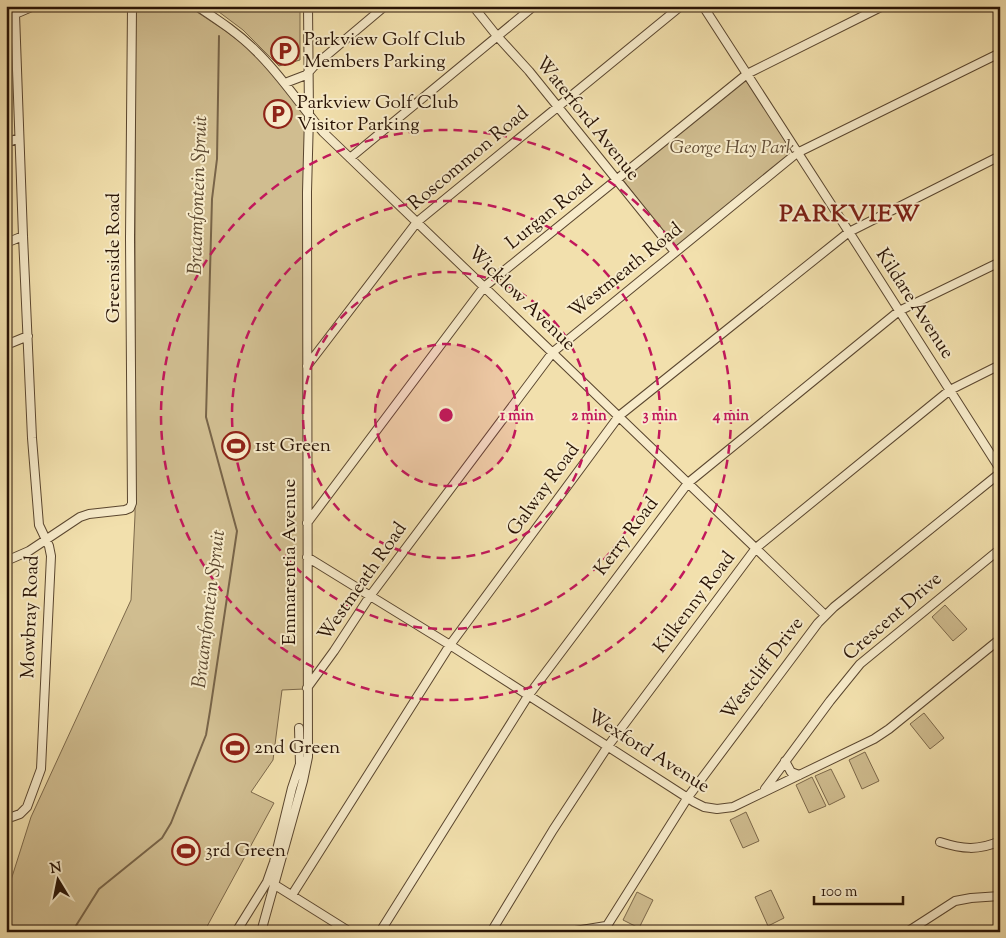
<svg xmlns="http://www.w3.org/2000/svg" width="1006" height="938" font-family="'Sorts Mill Goudy',serif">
  <rect width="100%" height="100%" fill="#f2e0ad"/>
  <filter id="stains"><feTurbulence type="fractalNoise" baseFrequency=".004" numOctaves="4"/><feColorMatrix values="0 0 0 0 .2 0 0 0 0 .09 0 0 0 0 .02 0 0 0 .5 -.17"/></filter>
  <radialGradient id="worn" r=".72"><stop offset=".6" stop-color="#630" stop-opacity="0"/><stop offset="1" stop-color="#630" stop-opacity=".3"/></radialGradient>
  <path fill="#d0bd90" stroke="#7c684a" d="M135,6H188L224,30L248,48L281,82L309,116L307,557L304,689L282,690L273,760L251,792L274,803L204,932H6V887L11,880L31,817L131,600L135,515Z
    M211,6H300V60L279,66L243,30Z
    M745,79L796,153L677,249L623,180Z
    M945,605L967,629L953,641L932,617Z
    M924,713L944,738L930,749L910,724Z
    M865,752L879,781L862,789L849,760Z
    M831,769L845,797L829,805L815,776Z
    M812,777L826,806L809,813L796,785Z
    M746,812L759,841L743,848L730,820Z
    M771,890L784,918L768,926L755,897Z
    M637,892L653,900L639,928L623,920Z"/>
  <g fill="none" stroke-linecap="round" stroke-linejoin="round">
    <path stroke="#786448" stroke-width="2" d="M72,932L99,889L162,838L171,823L206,735L210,711L237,531L206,417L212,199L217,159L219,36"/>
    <defs>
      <path id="minor" d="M197,6C218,20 238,33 256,51C281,75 300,105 323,132L825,615
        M473,6L497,36L529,71L675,252
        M703,6L849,232L1000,469
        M6,18L34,6
        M285,83L306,75L314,66L385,6
        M6,143L19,138
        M350,158L534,6
        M6,243L23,236
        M6,345L28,336
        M307,366L417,222L681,6
        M307,523L484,287L747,74L883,6
        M307,557L450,645L694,802L704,807L717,809L733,807L874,739L889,729L1000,639
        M6,561L29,551L80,517L89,514L125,510L130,508L132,503L130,238L132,6
        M307,688L334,651L370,596L553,352L797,153L1000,53
        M785,761L791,772L799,775
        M765,789L830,701L860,664L1000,549
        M6,819L20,814L27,807L41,769L51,556L49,546L39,525L32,438L23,236L15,14
        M940,842C962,849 978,851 1000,841
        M275,885L350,932
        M292,895L450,645L619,416L849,232L1000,156
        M236,932L267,882L274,862L292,788L300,764L299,728
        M261,932L303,781L308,757L307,192L309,116L308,6
        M380,932L528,696L688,483L899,311L1000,262
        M491,932L553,830L608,746L756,548L950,390L1000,365
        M569,932L606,926
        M603,932L688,797L818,623L834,607L1000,473
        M907,932L955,901L971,898L1000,896"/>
    </defs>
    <use href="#minor" stroke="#5a462f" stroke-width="10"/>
    <use href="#minor" stroke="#f7ebca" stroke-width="8"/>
  </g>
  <circle cx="446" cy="415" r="71" fill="#c2185b" fill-opacity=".12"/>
  <g fill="none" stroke="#c2185b" stroke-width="2.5" stroke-dasharray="9 6">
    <circle cx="446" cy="415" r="71"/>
    <circle cx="446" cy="415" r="143"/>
    <circle cx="446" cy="415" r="214"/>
    <circle cx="446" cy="415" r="285"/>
  </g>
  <defs>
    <symbol id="parking-ring" viewBox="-11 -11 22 22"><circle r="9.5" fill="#f7ebca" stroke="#8f2418" stroke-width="1.5"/><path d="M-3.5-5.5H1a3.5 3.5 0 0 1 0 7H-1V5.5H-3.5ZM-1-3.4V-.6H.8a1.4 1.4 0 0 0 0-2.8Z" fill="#8f2418"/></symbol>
    <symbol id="stadium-ring" viewBox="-11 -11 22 22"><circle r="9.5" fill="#f7ebca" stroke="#8f2418" stroke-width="1.5"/><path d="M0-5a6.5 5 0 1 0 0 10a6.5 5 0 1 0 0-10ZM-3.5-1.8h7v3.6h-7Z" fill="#8f2418"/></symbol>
  </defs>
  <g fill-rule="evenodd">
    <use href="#parking-ring" x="269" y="35" width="32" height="32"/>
    <use href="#parking-ring" x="262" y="98" width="32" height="32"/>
    <use href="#stadium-ring" x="220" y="430" width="32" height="32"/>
    <use href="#stadium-ring" x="219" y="732" width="32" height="32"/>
    <use href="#stadium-ring" x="170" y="835" width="32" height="32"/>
  </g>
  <g text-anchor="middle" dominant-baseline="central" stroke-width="4" stroke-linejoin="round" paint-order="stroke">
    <g font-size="19" fill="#281305" stroke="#f7ebca" text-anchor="start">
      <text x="304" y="40">Parkview Golf Club<tspan x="304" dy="22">Members Parking</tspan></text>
      <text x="297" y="103">Parkview Golf Club<tspan x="297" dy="22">Visitor Parking</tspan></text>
      <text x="255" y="446">1st Green</text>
      <text x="254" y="748">2nd Green</text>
      <text x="205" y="851">3rd Green</text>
    </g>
    <g font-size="19" fill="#281305" stroke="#f7ebca">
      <text transform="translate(587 119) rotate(51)">Waterford Avenue</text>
      <text transform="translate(469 159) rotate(-40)">Roscommon Road</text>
      <text transform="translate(550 213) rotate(-39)">Lurgan Road</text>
      <text transform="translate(114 258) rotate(-90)">Greenside Road</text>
      <text transform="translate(626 271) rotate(-39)">Westmeath Road</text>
      <text transform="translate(521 299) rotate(44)">Wicklow Avenue</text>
      <text transform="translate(914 304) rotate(57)">Kildare Avenue</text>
      <text transform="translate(544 490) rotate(-54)">Galway Road</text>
      <text transform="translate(627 537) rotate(-53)">Kerry Road</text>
      <text transform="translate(290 562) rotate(-90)">Emmarentia Avenue</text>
      <text transform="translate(363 582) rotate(-55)">Westmeath Road</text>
      <text transform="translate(695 603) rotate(-53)">Kilkenny Road</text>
      <text transform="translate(31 617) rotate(-88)">Mowbray Road</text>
      <text transform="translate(893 617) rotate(-41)">Crescent Drive</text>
      <text transform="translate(763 669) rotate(-53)">Westcliff Drive</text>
      <text transform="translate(648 752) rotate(32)">Wexford Avenue</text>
    </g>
    <g font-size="19" font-style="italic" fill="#634e36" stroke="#f7ebca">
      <text x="732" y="148">George Hay Park</text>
    </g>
    <g font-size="20" font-style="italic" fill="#5d4931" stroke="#f7ebca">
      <text transform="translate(199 195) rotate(-88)">Braamfontein Spruit</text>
      <text transform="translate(210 609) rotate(-83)">Braamfontein Spruit</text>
    </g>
    <g font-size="24" font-weight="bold" letter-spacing="1" fill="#7a1f14" stroke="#f7ebca">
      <text x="850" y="215">PARKVIEW</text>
    </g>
  </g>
  <circle cx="446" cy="415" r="8" fill="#c2185b" stroke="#f7ebca" stroke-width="2.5"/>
  <g font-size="15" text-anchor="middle" font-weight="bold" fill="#c2185b" stroke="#f7ebca" stroke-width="4" stroke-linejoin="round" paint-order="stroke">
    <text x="517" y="420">1 min</text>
    <text x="589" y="420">2 min</text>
    <text x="660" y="420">3 min</text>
    <text x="731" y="420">4 min</text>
  </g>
  <rect width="1006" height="938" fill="none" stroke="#f2e0ad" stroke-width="25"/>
  <rect x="8" y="8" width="991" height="923" fill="none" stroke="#281305" stroke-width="2.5"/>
  <rect x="12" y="12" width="981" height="913" fill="none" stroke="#281305"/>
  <g transform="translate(58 880) rotate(350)" stroke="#f7ebca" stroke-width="4" paint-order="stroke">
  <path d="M0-4L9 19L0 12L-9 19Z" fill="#281305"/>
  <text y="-8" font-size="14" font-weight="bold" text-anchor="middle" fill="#281305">N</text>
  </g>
  <path d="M814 896v8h89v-8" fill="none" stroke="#281305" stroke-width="2.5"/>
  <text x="821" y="896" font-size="15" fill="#281305" stroke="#f7ebca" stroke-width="4" paint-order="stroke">100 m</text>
  <rect width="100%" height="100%" filter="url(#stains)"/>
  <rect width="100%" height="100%" fill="url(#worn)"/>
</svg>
